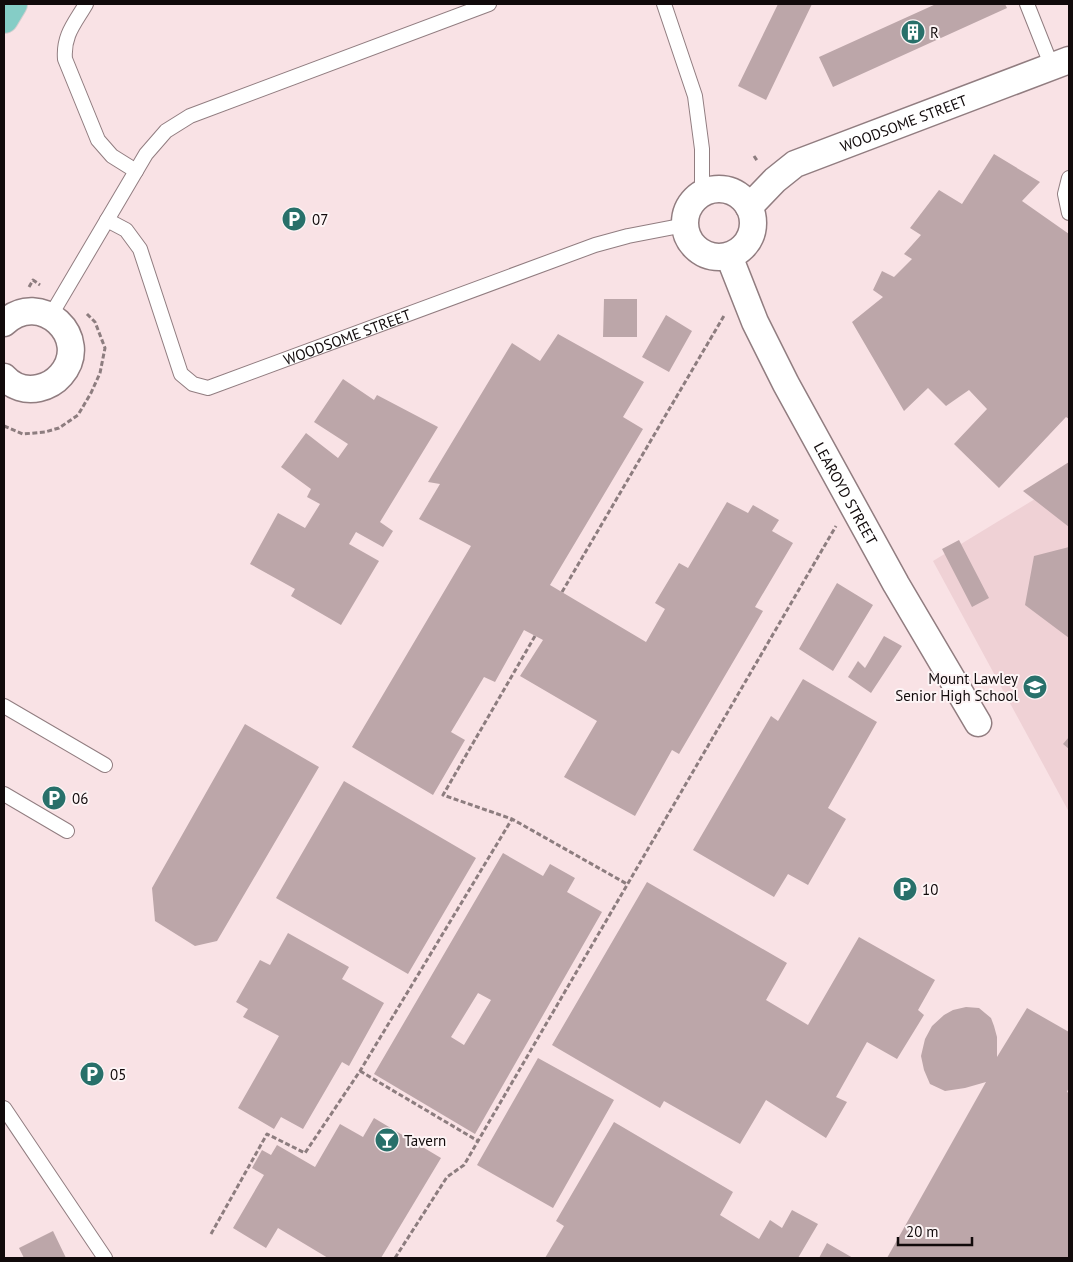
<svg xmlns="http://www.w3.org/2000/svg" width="1073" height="1262" font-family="'PT Sans',sans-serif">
  <rect width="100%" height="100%" fill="#f9e2e5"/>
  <path fill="#efd1d5" d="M1069,470V812L933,561L1035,499Z"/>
  <path fill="#bca6a9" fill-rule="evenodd" d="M778,4H812L766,100L738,86Z
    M936,4H1005L1007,8L833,87L819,57Z
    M994,154L1040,182L1022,201L1069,234V419L1066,417L999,488L954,444L987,409L969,390L946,406L928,388L904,411L852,322L883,297L873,290L882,271L894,277L912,259L904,254L921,235L910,228L939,190L962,204Z
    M604,299H637V337H603Z
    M666,315L692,331L669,372L642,357Z
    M558,334L644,382L623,417L643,429L550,585L646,642L665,609L655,603L679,563L688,568L727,502L748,513L753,505L779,520L772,531L793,543L755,607L763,611L679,754L672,750L635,816L564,777L597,721L520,676L543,640L524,630L495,682L484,677L451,732L465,740L433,795L352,747L471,546L419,519L440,484L428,482L512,343L540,361Z
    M343,379L374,400L377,395L438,427L380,522L393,531L383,547L356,532L349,544L379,561L341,625L291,596L295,589L250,564L278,513L305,528L320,504L307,497L311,489L281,467L306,433L338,458L348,444L314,422Z
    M1069,462V527L1023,491Z
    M959,540L989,598L972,607L942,549Z
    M1069,547V638L1025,605L1034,556Z
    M837,583L873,605L833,671L799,649Z
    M884,636L902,646L871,693L848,677L858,661L865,668Z
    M803,679L877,722L828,808L846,819L808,885L788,874L774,897L693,850L771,716L778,721Z
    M245,724L319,767L217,941L195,946L155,921L152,888Z
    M1069,737V749L1063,744Z
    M344,781L476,858L408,974L276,898Z
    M503,853L543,876L550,864L575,878L567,892L602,912L475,1134L374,1074ZM478,993L491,1000L464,1045L451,1037Z
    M647,882L787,963L766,1000L808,1025L859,937L935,980L918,1010L924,1015L897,1059L867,1042L836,1097L847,1102L826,1138L766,1100L740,1144L664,1101L660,1108L552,1045Z
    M288,933L349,967L342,979L384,1003L349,1066L342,1062L303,1129L281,1117L274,1129L238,1108L279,1036L243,1017L248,1009L236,1002L260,960L270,965Z
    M966,1007L979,1008L991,1018L994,1026L997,1037V1057L1027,1008L1069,1032V1087L1067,1092L1069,1093V1159L1068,1161L1069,1162V1258H887L986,1082L965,1088L945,1091L930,1084L924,1070L921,1056L925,1039L932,1026L944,1015L953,1010Z
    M538,1058L614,1100L553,1208L477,1165Z
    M374,1118L441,1158L381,1258H328L278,1228L266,1248L233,1228L264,1175L252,1168L262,1150L271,1155L277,1145L315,1167L340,1124L363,1137Z
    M614,1122L733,1192L720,1215L759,1239L770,1220L782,1228L792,1210L818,1224L798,1258H545L564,1226L556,1221Z
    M53,1231L66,1258H24L19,1248Z
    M827,1243L853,1258H819Z"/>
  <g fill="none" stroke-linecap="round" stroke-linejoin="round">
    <defs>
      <g id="service">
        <path d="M86,4C75,23 63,35 65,59L98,140L112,156L136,171"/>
        <path d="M664,4L695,96L702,149V192"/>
        <path d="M1027,4L1052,67"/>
        <path d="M1069,178L1065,194L1069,213"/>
        <path id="s1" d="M107,220L126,230L140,249L181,374L193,384L208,388L595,245L628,236L685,225"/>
        <path d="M51,315L146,154L166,131L190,116L489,4"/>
        <path d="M4,706L105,765"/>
        <path d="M4,794L67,831"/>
        <path d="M4,1108L105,1258"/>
      </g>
      <g id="minor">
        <circle cx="719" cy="223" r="34"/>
        <path id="s2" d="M749,207L775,180L795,164L1069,60"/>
        <path id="s3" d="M729,256L755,322L786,384L896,584L978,723"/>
        <path d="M4,323C40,288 93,338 61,375C55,382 48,386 39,388C26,391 13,387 4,377"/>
      </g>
      <path id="primary" d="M4,19L13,4"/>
    </defs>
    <use href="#service" stroke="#917d80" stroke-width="16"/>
    <use href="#minor" stroke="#917d80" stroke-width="29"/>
    <use href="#primary" stroke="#cfcece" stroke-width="30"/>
    <path stroke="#8d7d7f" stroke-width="3" stroke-dasharray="5 2.5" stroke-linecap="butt" d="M754,156L758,162
      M29,287L33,280L40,285
      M4,426L23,434L45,432L59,428L78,415L91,393L100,373L105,348L95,322L86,313
      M562,592L725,314
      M535,636L443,795L512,819L627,884
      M360,1071L478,1141
      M211,1234L267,1134L305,1153L360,1071L512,819
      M4,1257V1258
      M395,1258L447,1177L464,1165L836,526"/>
    <use href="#service" stroke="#fff" stroke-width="14"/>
    <use href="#minor" stroke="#fff" stroke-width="26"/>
    <use href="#primary" stroke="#85cdc6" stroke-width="28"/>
  </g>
  <defs>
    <symbol id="building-disc" viewBox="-11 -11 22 22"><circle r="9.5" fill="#28706a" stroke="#fdf4f5"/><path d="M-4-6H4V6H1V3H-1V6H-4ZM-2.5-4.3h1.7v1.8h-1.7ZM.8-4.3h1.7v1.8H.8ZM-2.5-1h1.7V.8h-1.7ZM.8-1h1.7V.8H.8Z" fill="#fff"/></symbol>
    <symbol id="parking-disc" viewBox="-11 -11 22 22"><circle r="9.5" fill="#28706a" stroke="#fdf4f5"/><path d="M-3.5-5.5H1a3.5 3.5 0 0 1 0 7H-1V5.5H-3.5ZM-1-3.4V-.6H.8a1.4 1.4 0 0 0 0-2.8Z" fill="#fff"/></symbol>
    <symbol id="school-disc" viewBox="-11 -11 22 22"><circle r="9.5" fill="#28706a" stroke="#fdf4f5"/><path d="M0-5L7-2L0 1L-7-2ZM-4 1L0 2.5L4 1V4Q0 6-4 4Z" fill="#fff"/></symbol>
    <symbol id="bar-disc" viewBox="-11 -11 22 22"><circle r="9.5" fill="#28706a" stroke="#fdf4f5"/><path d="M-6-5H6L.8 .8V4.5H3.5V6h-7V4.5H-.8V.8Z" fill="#fff"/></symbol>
  </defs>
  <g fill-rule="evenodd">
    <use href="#building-disc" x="899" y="18" width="28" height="28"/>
    <use href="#parking-disc" x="280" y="205" width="28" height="28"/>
    <use href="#school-disc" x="1021" y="673" width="28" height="28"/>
    <use href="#parking-disc" x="40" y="784" width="28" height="28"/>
    <use href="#parking-disc" x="891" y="875" width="28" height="28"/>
    <use href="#parking-disc" x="78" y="1060" width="28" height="28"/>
    <use href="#bar-disc" x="373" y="1126" width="28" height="28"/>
  </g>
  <g text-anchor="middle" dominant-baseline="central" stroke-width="4" stroke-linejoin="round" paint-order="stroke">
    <g font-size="15" fill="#110a0b" stroke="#fdf4f5" text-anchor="start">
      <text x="930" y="32">R</text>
      <text x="312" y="219">07</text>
      <text x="1018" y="678" text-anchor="end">Mount Lawley<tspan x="1018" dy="17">Senior High School</tspan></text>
      <text x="72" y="798">06</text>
      <text x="922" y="889">10</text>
      <text x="110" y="1074">05</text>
      <text x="404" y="1140">Tavern</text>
    </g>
    <g font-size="15" fill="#110a0b" stroke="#fdf4f5">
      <text stroke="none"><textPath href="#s2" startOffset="179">WOODSOME STREET</textPath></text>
      <text stroke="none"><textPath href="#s1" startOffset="356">WOODSOME STREET</textPath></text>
      <text stroke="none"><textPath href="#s3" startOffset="265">LEAROYD STREET</textPath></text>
    </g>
  </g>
  <rect width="1073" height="1262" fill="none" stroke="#110a0b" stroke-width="10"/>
  <path d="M898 1237v8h74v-8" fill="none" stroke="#110a0b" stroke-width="2.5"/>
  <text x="906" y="1237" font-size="15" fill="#110a0b" stroke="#fdf4f5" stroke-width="4" paint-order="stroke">20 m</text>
</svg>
